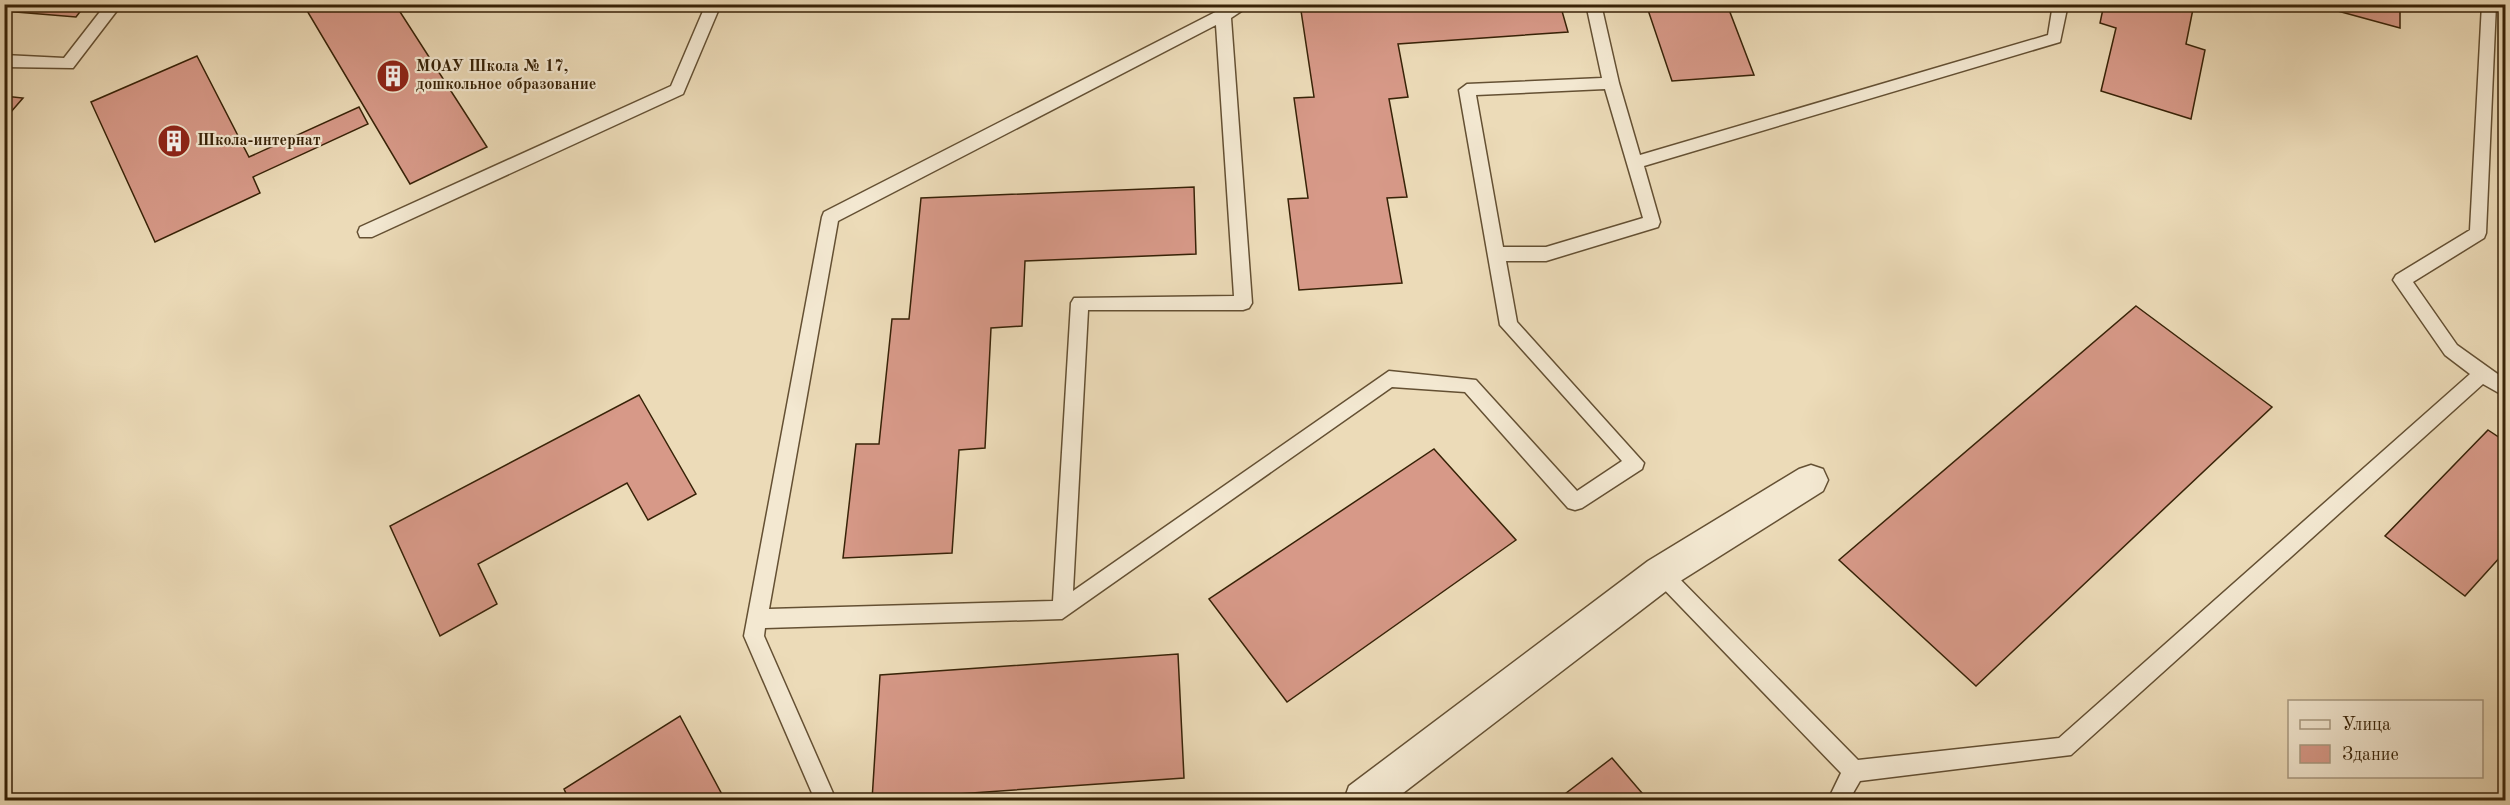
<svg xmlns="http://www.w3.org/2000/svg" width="2510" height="805" font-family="'Old Standard TT',serif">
  <rect width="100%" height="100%" fill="#ecdbb8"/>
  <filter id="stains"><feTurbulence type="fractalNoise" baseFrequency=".00333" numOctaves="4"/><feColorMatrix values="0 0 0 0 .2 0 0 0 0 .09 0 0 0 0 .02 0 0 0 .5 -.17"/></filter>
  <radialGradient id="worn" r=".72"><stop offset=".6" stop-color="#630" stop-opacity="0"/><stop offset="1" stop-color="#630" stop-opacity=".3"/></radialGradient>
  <path fill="#d79988" stroke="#372207" stroke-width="1.5" d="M4,4H86L76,17L4,11Z
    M303,4H395L487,147L410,184Z
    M1300,4H1560L1568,32L1398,44L1408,97L1389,99L1407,197L1387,198L1402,283L1299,290L1288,199L1308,198L1294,98L1314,97Z
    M1666,4H1749L1728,7L1754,75L1672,81L1648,10L1667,8Z
    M2104,4H2194L2186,44L2205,50L2191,119L2101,91L2116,28L2100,23Z
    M2312,4H2400V28Z
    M197,56L249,157L359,107L368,124L253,177L260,193L155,242L91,102Z
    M4,96L23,98L4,120Z
    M1194,187L1196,254L1025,261L1022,326L991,328L985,448L959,450L952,553L843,558L856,444H879L892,319H909L921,198Z
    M2136,306L2272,407L1976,686L1839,560Z
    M639,395L696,494L648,520L627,483L478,564L497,604L440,636L390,526Z
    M2488,430L2506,442V558L2502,555L2465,596L2385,536Z
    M1434,449L1516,540L1287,702L1209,599Z
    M1178,654L1184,778L872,800L880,675Z
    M680,716L725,800H569L564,789Z
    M1612,758L1648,800H1557Z"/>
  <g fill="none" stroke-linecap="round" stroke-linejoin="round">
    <defs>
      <path id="service" d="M106,4H122L73,68L4,67V55L64,58Z
        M706,4H721L683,94L372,237H360L358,232L360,227L671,86Z
        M1231,4H1252L1231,18L1252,303L1249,308L1243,310H1088L1073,591L1389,371L1476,380L1577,491L1622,461L1500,325L1459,90L1467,84L1602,78L1586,4H1601L1619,83L1640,155L2048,35L2053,4H2068L2060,42L1644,166L1660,222L1658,227L1546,261H1506L1517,322L1644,463L1642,469L1582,508L1575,510L1568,508L1465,392L1392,387L1062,619L765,628L764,636L836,800H815L744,636L822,217L824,212ZM1216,25L1234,296L1074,298L1071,303L1053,601L769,609L838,221ZM1605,89L1643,218L1546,247H1503L1476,95Z
        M2482,4H2496L2486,233L2484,238L2413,282L2457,345L2506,380V397L2483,384L2071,755L1860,781L1849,800H1828L1841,773L1654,579L1651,573L1654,567L1661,564L1668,567L1858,760L2059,738L2470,374L2445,355L2393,280L2396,275L2470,230Z"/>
      <path id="minor" d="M1811,465L1823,469L1828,480L1823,491L1674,585L1394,800H1344L1349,786L1648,561L1799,469Z"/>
    </defs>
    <use href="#service" stroke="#645033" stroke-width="3"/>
    <use href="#minor" stroke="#645033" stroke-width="3"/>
    <use href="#service" fill="#f3e8d1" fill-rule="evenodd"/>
    <use href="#minor" fill="#f3e8d1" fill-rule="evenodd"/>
  </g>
  <defs>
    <symbol id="building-disc" viewBox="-11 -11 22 22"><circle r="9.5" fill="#8f2418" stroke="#f3e8d1"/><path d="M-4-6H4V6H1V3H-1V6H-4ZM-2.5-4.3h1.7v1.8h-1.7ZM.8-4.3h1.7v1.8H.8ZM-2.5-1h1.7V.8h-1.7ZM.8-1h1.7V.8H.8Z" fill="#fff"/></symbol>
  </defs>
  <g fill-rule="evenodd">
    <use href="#building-disc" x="374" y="57" width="38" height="38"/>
    <use href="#building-disc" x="155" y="122" width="38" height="38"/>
  </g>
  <g text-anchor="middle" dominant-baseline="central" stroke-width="4.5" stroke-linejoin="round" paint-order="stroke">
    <g font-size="16" font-weight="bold" fill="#372207" stroke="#f3e8d1" text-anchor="start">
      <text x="416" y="67">МОАУ Школа № 17,<tspan x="416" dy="18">дошкольное образование</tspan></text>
      <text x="197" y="141">Школа-интернат</text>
    </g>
  </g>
  <rect width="2510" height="805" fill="none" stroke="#ecdbb8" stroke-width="24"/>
  <rect x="6" y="6" width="2498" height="793" fill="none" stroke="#372207" stroke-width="3"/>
  <rect x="12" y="12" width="2486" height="781" fill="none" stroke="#372207" stroke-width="1.5"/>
  <rect x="2288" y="700" width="195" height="78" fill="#f3e8d1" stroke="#a89980" stroke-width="1.5"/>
  <rect x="2300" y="720" width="30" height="9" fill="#f3e8d1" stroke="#a89980" stroke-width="1.5"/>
  <text x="2342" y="730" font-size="18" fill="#372207">Улица</text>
  <rect x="2300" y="745" width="30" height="18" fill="#d79988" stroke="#a89980" stroke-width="1.5"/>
  <text x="2342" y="760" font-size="18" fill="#372207">Здание</text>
  <rect width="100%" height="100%" filter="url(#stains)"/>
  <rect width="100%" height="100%" fill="url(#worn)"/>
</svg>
